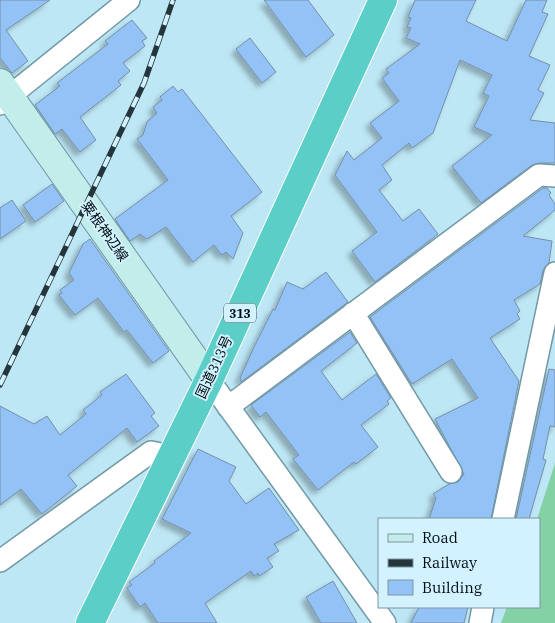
<svg xmlns="http://www.w3.org/2000/svg" width="555" height="623" font-family="'IBM Plex Serif','Noto Sans JP',serif">
  <defs>
    <filter id="shadow"><feDropShadow dx="-4.5" dy="4.5" stdDeviation="2.5" flood-color="#0004"/></filter>
  </defs>
  <rect width="100%" height="100%" fill="#bde7f5"/>
  <path fill="#85d1a6" d="M555,463V623H501L507,607H539L537,519Z"/>
  <path fill="#93c2f6" stroke="#778ea8" filter="url(#shadow)" d="M0,0H50L6,30L28,61L12,73L0,58Z
    M264,0H308L334,35L306,57Z
    M415,0H476L466,21L507,41L526,0H547L542,12L548,14L529,56L550,65L538,90L544,93L530,120L555,123V163H540L532,165L481,203L452,166L492,135L474,127L489,96L483,93L492,75L460,60L433,133L412,148L409,143L382,165L392,180L379,190L403,221L419,209L438,234L375,282L352,251L377,232L335,175L347,151L354,160L382,138L370,123L399,101L382,78L389,73L386,69L420,44L406,38L411,28L407,27L411,18L408,17Z
    M132,20L147,38L142,41L145,46L123,63L130,71L118,81L121,85L80,117L96,140L80,152L62,129L55,134L35,105L60,86L57,83L108,44L105,41Z
    M250,38L276,72L262,83L236,49Z
    M173,86L178,92L182,89L262,192L231,216L243,233L233,259L226,252L222,255L214,245L193,262L166,227L147,239L140,234L130,241L115,219L168,180L137,139L143,135L147,122L157,113L153,107L162,100L160,97Z
    M52,184L64,201L35,222L23,205Z
    M543,188H547L551,193L549,195L555,204V210L523,236L552,241L549,263L543,270L540,284L514,300L520,311L517,314L520,319L490,338L519,381L491,519H429L436,498L433,494L449,484L458,482L464,474L435,419L478,398L452,359L412,384L370,317Z
    M12,200L26,221L0,239V208Z
    M90,239L169,351L153,363L127,330L124,332L98,298L75,315L59,295L62,293L60,290L74,280L69,273L83,244Z
    M326,272L348,302L241,382L240,378L254,347L273,309L275,310L287,282L303,289Z
    M350,332L357,343L321,371L342,400L376,374L391,398L387,401L389,404L361,425L378,447L356,464L354,462L318,490L293,459L299,455L266,412L260,417L251,405Z
    M549,369L555,370V427L550,426L543,459L546,460L529,519H516Z
    M126,374L155,413L151,416L159,426L137,442L127,428L68,475L77,486L42,514L21,489L0,505V406L34,424L47,416L60,435L86,414L83,410L102,395L100,392Z
    M198,449L236,467L229,481L246,504L269,488L299,530L274,544L279,551L267,558L273,567L259,576L258,573L254,576L251,571L205,603L217,623H158L145,603L140,607L127,588L132,585L129,582L155,563L154,561L191,533L162,519Z
    M333,581L357,623H321L306,597Z
    M419,607H468L464,623H411Z"/>
  <g fill="none" stroke-linecap="round" stroke-linejoin="round">
    <defs>
      <path id="minor" d="M0,104L129,0
        M353,313L451,472
        M209,380L385,623
        M228,407L539,175L555,176
        M503,519L555,273
        M0,561L151,452L172,456
        M480,623L483,607"/>
      <path id="secondary" d="M0,83L209,380"/>
      <path id="trunk" d="M90,623L209,380L383,0"/>
    </defs>
    <use href="#minor" stroke="#7098a5" stroke-width="24"/>
    <use href="#secondary" stroke="#7098a5" stroke-width="30"/>
    <use href="#trunk" stroke="#fff" stroke-width="30"/>
    <use href="#minor" stroke="#fff" stroke-width="21"/>
    <use href="#secondary" stroke="#c2edea" stroke-width="28"/>
    <use href="#trunk" stroke="#5ccec8" stroke-width="28"/>
    <defs>
      <path id="rail" d="M0,385L144,83L173,0"/>
    </defs>
    <use href="#rail" stroke="#24353c" stroke-width="5.5"/>
    <use href="#rail" stroke="#d1f2fe" stroke-width="4" stroke-dasharray="11" stroke-linecap="butt"/>
  </g>
  <g text-anchor="middle" dominant-baseline="central" stroke-width="4" stroke-linejoin="round" paint-order="stroke">
    <rect fill="#d1f2fe" stroke="#3f5259" stroke-width="1" x="224" y="303.5" width="32" height="19" rx="4"/>
    <g font-size="12" font-weight="bold" fill="#010d12">
      <text x="240" y="313">313</text>
    </g>
    <g font-size="14" fill="#010d12" stroke="#d1f2fe">
      <text transform="translate(105 231) rotate(55)">粟根神辺線</text>
      <text transform="translate(214 367) rotate(-65)">国道313号</text>
    </g>
  </g>
  <rect x="378" y="518" width="162" height="90" fill="#d1f2fe" stroke="#7e96a0"/>
  <rect x="388" y="534" width="25" height="8" fill="#c2edea" stroke="#7e96a0"/>
  <text x="422" y="543" font-size="15" fill="#010d12">Road</text>
  <rect x="388" y="559" width="25" height="8" fill="#24353c" stroke="#7e96a0"/>
  <text x="422" y="568" font-size="15" fill="#010d12">Railway</text>
  <rect x="388" y="580" width="25" height="15" fill="#93c2f6" stroke="#7e96a0"/>
  <text x="422" y="593" font-size="15" fill="#010d12">Building</text>
</svg>
